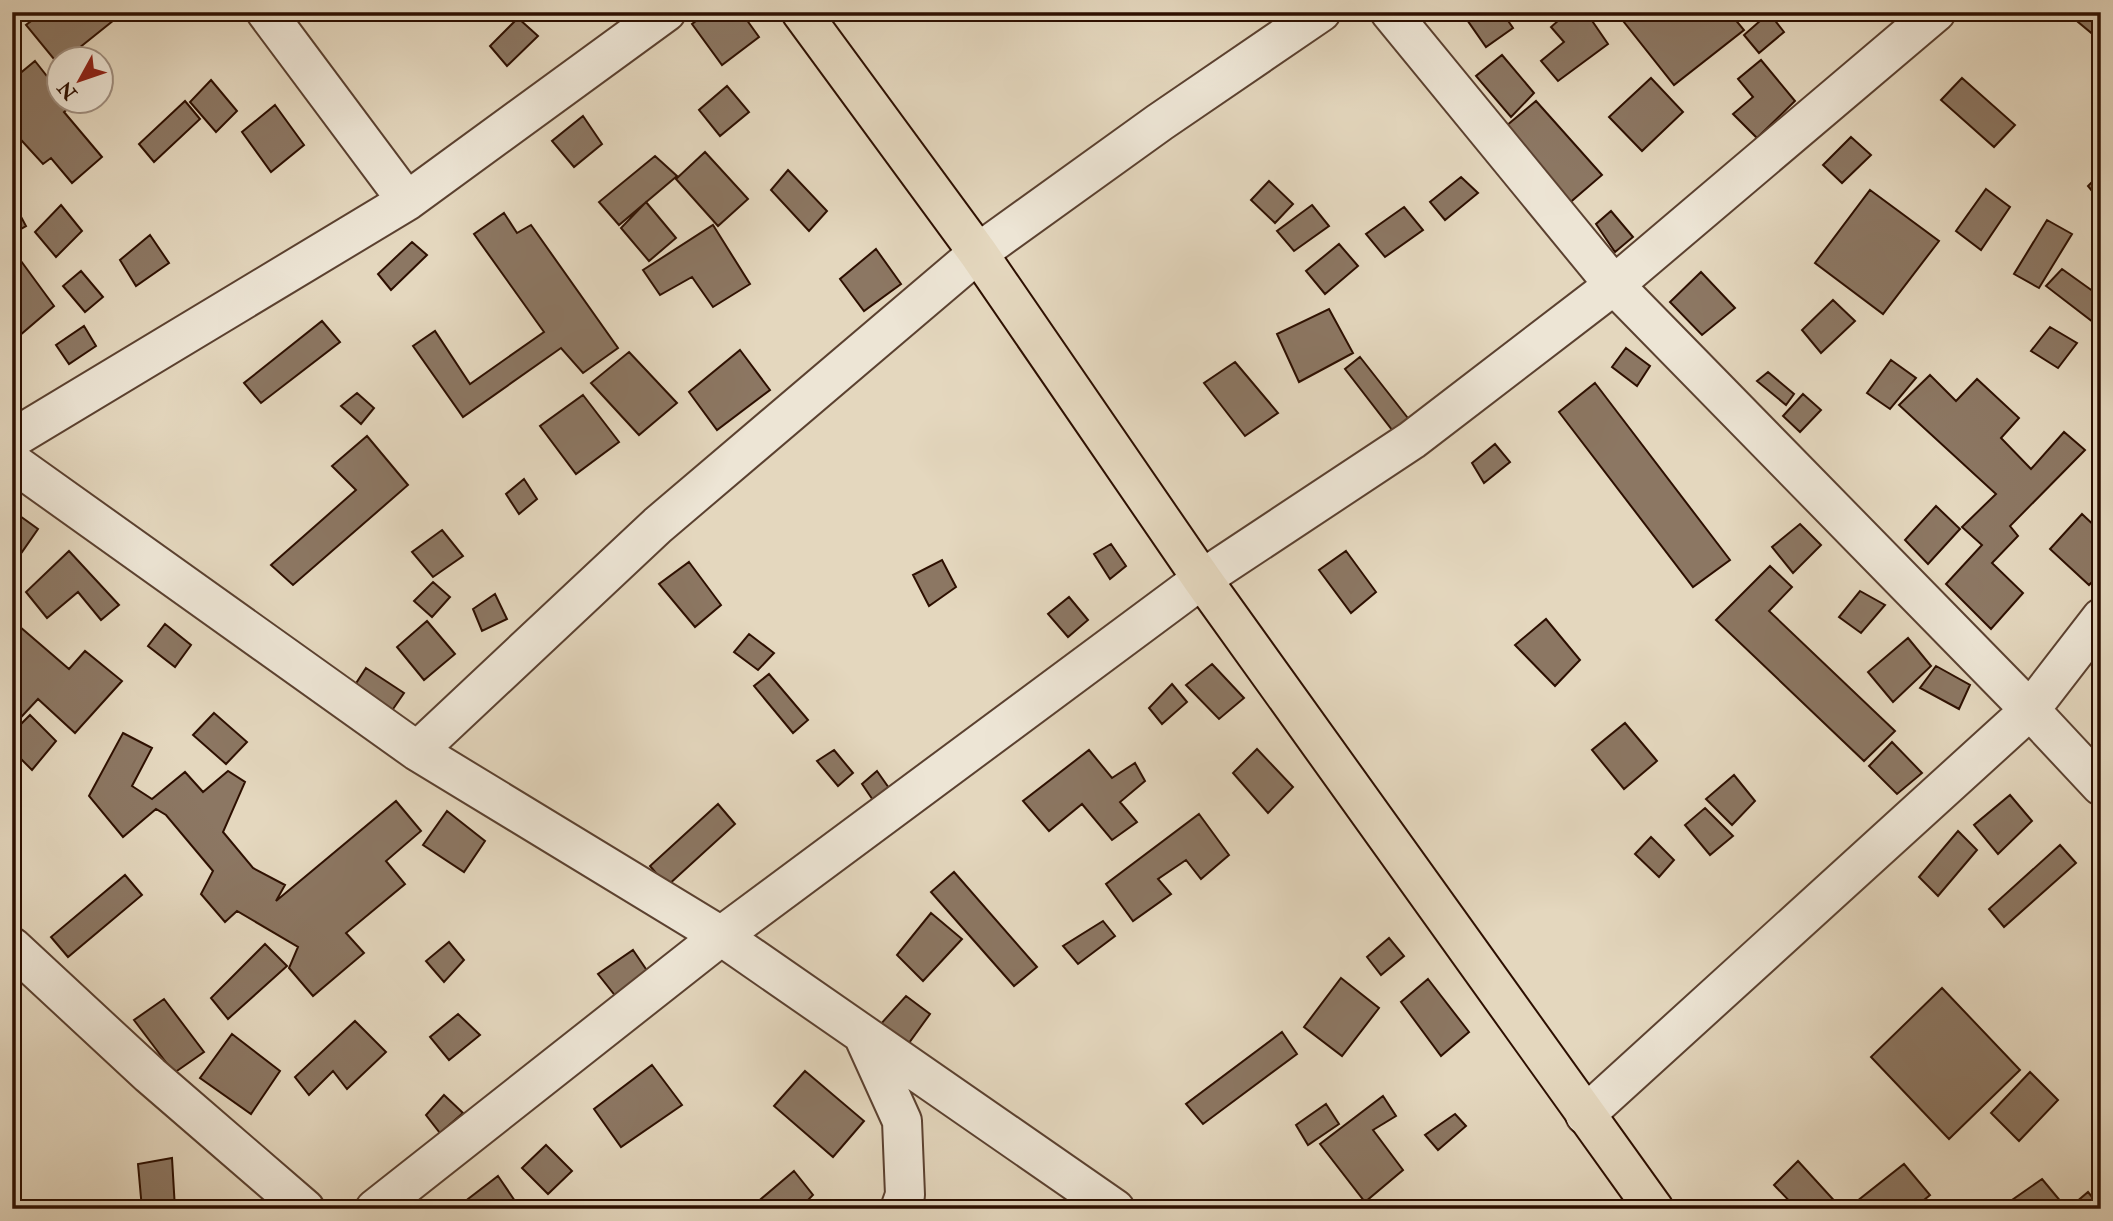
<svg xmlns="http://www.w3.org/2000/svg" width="2113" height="1221" font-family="'IM FELL Double Pica',serif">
  <rect width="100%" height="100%" fill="#e4d7be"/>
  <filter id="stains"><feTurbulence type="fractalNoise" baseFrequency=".00286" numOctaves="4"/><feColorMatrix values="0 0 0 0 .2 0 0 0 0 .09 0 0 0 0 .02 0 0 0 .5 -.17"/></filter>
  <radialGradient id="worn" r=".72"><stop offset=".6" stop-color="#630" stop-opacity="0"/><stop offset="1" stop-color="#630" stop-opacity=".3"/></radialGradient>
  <path fill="#8c7763" stroke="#2d0f00" stroke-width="2" d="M43,12H124L64,60H60L58,64L26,25Z
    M708,12H741L759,37L722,65L692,24Z
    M1465,12H1502L1513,28L1486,47L1463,14Z
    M1568,12H1586L1608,44L1558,81L1541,61L1564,42L1551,27Z
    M1616,12H1670L1675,19L1683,12H1729L1744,30L1674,85Z
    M2066,12H2101V41Z
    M1769,13L1784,32L1759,53L1744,35Z
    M518,18L538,36L507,66L490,46Z
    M1502,55L1534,93L1511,117L1476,76Z
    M1761,60L1795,101L1757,138L1733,114L1753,97L1738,79Z
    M35,61L54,85L60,80V102H76L64,112L102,157L72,183L51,158L43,164L12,130V80Z
    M1651,78L1683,112L1642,151L1609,117Z
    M1962,78L2015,125L1994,147L1941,100Z
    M211,80L237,111L216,132L190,102Z
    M727,86L749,112L720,136L699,110Z
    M185,101L200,119L154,162L139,144Z
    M1536,101L1602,175L1567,205L1500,131Z
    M275,105L304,145L271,172L242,132Z
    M583,116L602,144L574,167L552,141Z
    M1851,137L1871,155L1842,183L1823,165Z
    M705,152L748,199L718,226L676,179Z
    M655,156L677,176L619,225L599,202Z
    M788,170L827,211L809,231L771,190Z
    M2101,173V202L2088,186Z
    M1461,177L1478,193L1445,220L1430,202Z
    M1269,181L1293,204L1275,223L1251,200Z
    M1986,189L2010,207L1981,250L1956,231Z
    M1870,190L1939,241L1883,314L1815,263Z
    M12,200L26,226L12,234Z
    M646,202L676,238L649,261L621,228Z
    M61,205L82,231L56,257L35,232Z
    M1312,205L1329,226L1294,251L1277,231Z
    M1404,207L1423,230L1385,257L1366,234Z
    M1611,211L1633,237L1615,252L1596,224Z
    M504,213L517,233L531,225L618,348L583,373L561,348L463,417L413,346L435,331L470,384L544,332L474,234Z
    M2047,220L2072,234L2039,288L2014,274Z
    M713,225L750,284L713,307L692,277L660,295L643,270Z
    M150,235L169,263L136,286L120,260Z
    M412,242L427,255L391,290L378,274Z
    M1339,244L1358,266L1325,294L1306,271Z
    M876,249L901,284L864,311L840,279Z
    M21,261L54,306L12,342V267Z
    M2062,269L2101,297V310L2093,322L2046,286Z
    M81,271L103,297L85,312L63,286Z
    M1701,272L1735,308L1702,335L1670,302Z
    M1833,300L1855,321L1821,353L1802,330Z
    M1329,309L1353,353L1299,382L1277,334Z
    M322,321L340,342L261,403L244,383Z
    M84,326L96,346L69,364L56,345Z
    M2050,327L2077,343L2058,368L2031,351Z
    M1626,348L1650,366L1637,386L1612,367Z
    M740,350L770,390L717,430L689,392Z
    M629,352L677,403L639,435L591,383Z
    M1360,357L1411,422L1396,435L1345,369Z
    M1891,360L1916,378L1890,409L1867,393Z
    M1235,362L1278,413L1245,436L1204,383Z
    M1768,372L1794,394L1786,405L1757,381Z
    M1930,375L1956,401L1977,379L2019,418L2001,438L2031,469L2064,432L2085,450L2010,526L2018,536L1992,563L2023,593L1991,629L1946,584L1982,545L1962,527L1996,494L1899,405Z
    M1595,383L1730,560L1693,587L1559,412Z
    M357,393L374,408L361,424L341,406Z
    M1803,394L1821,410L1800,432L1783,416Z
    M583,395L619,442L576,474L540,426Z
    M367,436L408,485L293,585L271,565L356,490L332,466Z
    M1495,444L1510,462L1484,483L1472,463Z
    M524,479L537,499L519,514L506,494Z
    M1936,506L1960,529L1928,564L1905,540Z
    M13,511L38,529L22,552L12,545Z
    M2082,514L2101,532V573L2089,585L2050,549Z
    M1800,524L1821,545L1793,573L1772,547Z
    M442,530L463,556L433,577L412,552Z
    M1111,544L1126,566L1110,579L1094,554Z
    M69,551L119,605L101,620L78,592L47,618L26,592Z
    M1346,551L1376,592L1351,613L1319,570Z
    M942,560L956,587L929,606L913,575Z
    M689,562L721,605L695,627L659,584Z
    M1770,566L1792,587L1769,611L1895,731L1864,761L1716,620Z
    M433,582L450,597L432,617L414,601Z
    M1860,591L1885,605L1861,633L1839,617Z
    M495,594L507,619L482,631L473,609Z
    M1069,597L1088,620L1068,637L1048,614Z
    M1546,619L1580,660L1555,686L1515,645Z
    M12,620L69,669L85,651L122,681L75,733L38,699L12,727V687L16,683L12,681Z
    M427,621L455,654L424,680L397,647Z
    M165,624L191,645L175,667L148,646Z
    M749,634L774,653L758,670L734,652Z
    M1908,638L1931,666L1893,702L1868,672Z
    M1212,664L1244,698L1219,719L1186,685Z
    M1936,666L1970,685L1959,709L1920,688Z
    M366,668L404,693L391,712L353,688Z
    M769,674L808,720L793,733L754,686Z
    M1172,684L1187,702L1162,724L1149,708Z
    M214,713L247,742L226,764L193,735Z
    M30,715L56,741L32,770L12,750V733Z
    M1625,723L1657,761L1624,789L1592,750Z
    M123,733L152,748L132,786L152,799L185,772L203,792L228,771L245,782L223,832L253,868L285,885L276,901L396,801L421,831L386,861L405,884L346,933L364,953L313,996L289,968L298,947L237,911L225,922L201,894L213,871L166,815L156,809L123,837L89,796Z
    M1892,742L1922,773L1897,794L1869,766Z
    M1257,749L1293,787L1268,813L1233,773Z
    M834,750L853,773L838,786L817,761Z
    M1089,750L1112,778L1135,763L1145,781L1120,802L1137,822L1112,840L1082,804L1049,831L1023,801Z
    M877,771L896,798L879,809L862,784Z
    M1734,775L1755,801L1732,825L1706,799Z
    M2010,795L2032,821L1998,854L1974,825Z
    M718,804L735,824L667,886L650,866Z
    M1705,808L1733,836L1710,855L1685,825Z
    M447,811L485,841L464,872L423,845Z
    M1199,814L1229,855L1201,879L1186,860L1158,879L1171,894L1133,921L1106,884Z
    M1958,831L1977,850L1938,896L1919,877Z
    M1651,837L1674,860L1659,877L1635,854Z
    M2060,845L2076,863L2004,927L1989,909Z
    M954,872L1037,967L1014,986L931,892Z
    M125,875L142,895L68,957L51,937Z
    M931,913L962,939L923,981L897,955Z
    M1103,921L1115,936L1078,964L1063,946Z
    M1389,938L1404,956L1381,975L1367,957Z
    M449,942L464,960L444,982L426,961Z
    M265,944L287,966L228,1019L211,998Z
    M633,950L650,975L617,998L598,974Z
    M1341,978L1379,1008L1342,1056L1304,1027Z
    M1428,979L1469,1032L1441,1056L1401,1002Z
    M1942,988L2020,1070L1949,1139L1871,1057Z
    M906,996L930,1014L906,1047L879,1026Z
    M164,999L204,1052L174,1073L134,1020Z
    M458,1014L480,1035L449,1060L430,1037Z
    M355,1021L386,1052L347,1089L333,1071L309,1095L295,1077Z
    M1282,1032L1297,1054L1203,1124L1186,1104Z
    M232,1034L280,1071L251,1114L200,1078Z
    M652,1065L682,1105L621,1147L594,1109Z
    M805,1071L864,1121L833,1157L774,1106Z
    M2030,1072L2058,1100L2019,1141L1991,1113Z
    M444,1095L463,1113L440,1133L426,1115Z
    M1383,1096L1396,1116L1373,1130L1403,1170L1365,1202L1320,1144Z
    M1326,1104L1339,1124L1308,1145L1296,1125Z
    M1455,1114L1466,1126L1438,1150L1425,1135Z
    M546,1145L572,1171L548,1194L522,1168Z
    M172,1158L175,1209H142L138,1164Z
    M1798,1161L1841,1208L1797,1209L1774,1185Z
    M1904,1164L1930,1195L1913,1209H1847Z
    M794,1171L813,1195L799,1209H760L755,1204Z
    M498,1176L515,1201L505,1209H455Z
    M2042,1179L2067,1209H2019L2012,1200Z
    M2088,1192L2101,1208L2068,1209Z"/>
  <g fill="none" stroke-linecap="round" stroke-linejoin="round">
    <defs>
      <path id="minor" d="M266,12L407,201
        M1390,12L1614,285L2030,710L2101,786
        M12,439L407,201L666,12
        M12,462L417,751L721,936L1115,1209
        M417,751L658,525L978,253L1160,122L1321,12
        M12,947L150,1075L305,1209
        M863,1035L902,1121L905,1195L900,1209
        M1585,1115L2030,710L2101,618
        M375,1209L721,936L1202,579L1412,440L1614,285L1936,12"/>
      <path id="highway" d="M801,12L978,253L1202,579L1654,1209"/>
    </defs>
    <use href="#minor" stroke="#5b4130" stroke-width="42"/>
    <use href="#highway" stroke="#2d0f00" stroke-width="42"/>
    <use href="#minor" stroke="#ede5d5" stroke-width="38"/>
    <use href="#highway" stroke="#e4d7be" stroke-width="38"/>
  </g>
  <rect width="2113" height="1221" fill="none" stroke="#e4d7be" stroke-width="42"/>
  <rect x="14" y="14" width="2085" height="1193" fill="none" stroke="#2d0f00" stroke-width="3.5"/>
  <rect x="21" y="21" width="2071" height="1179" fill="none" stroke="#2d0f00" stroke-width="2"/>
  <g transform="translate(80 80) rotate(230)"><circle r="33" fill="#ede5d5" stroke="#a08f80" stroke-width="2"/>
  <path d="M0-5L12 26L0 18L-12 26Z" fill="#8f2418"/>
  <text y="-10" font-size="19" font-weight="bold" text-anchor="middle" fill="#2d0f00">N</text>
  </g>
  <rect width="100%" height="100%" filter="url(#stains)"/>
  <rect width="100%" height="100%" fill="url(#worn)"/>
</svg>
